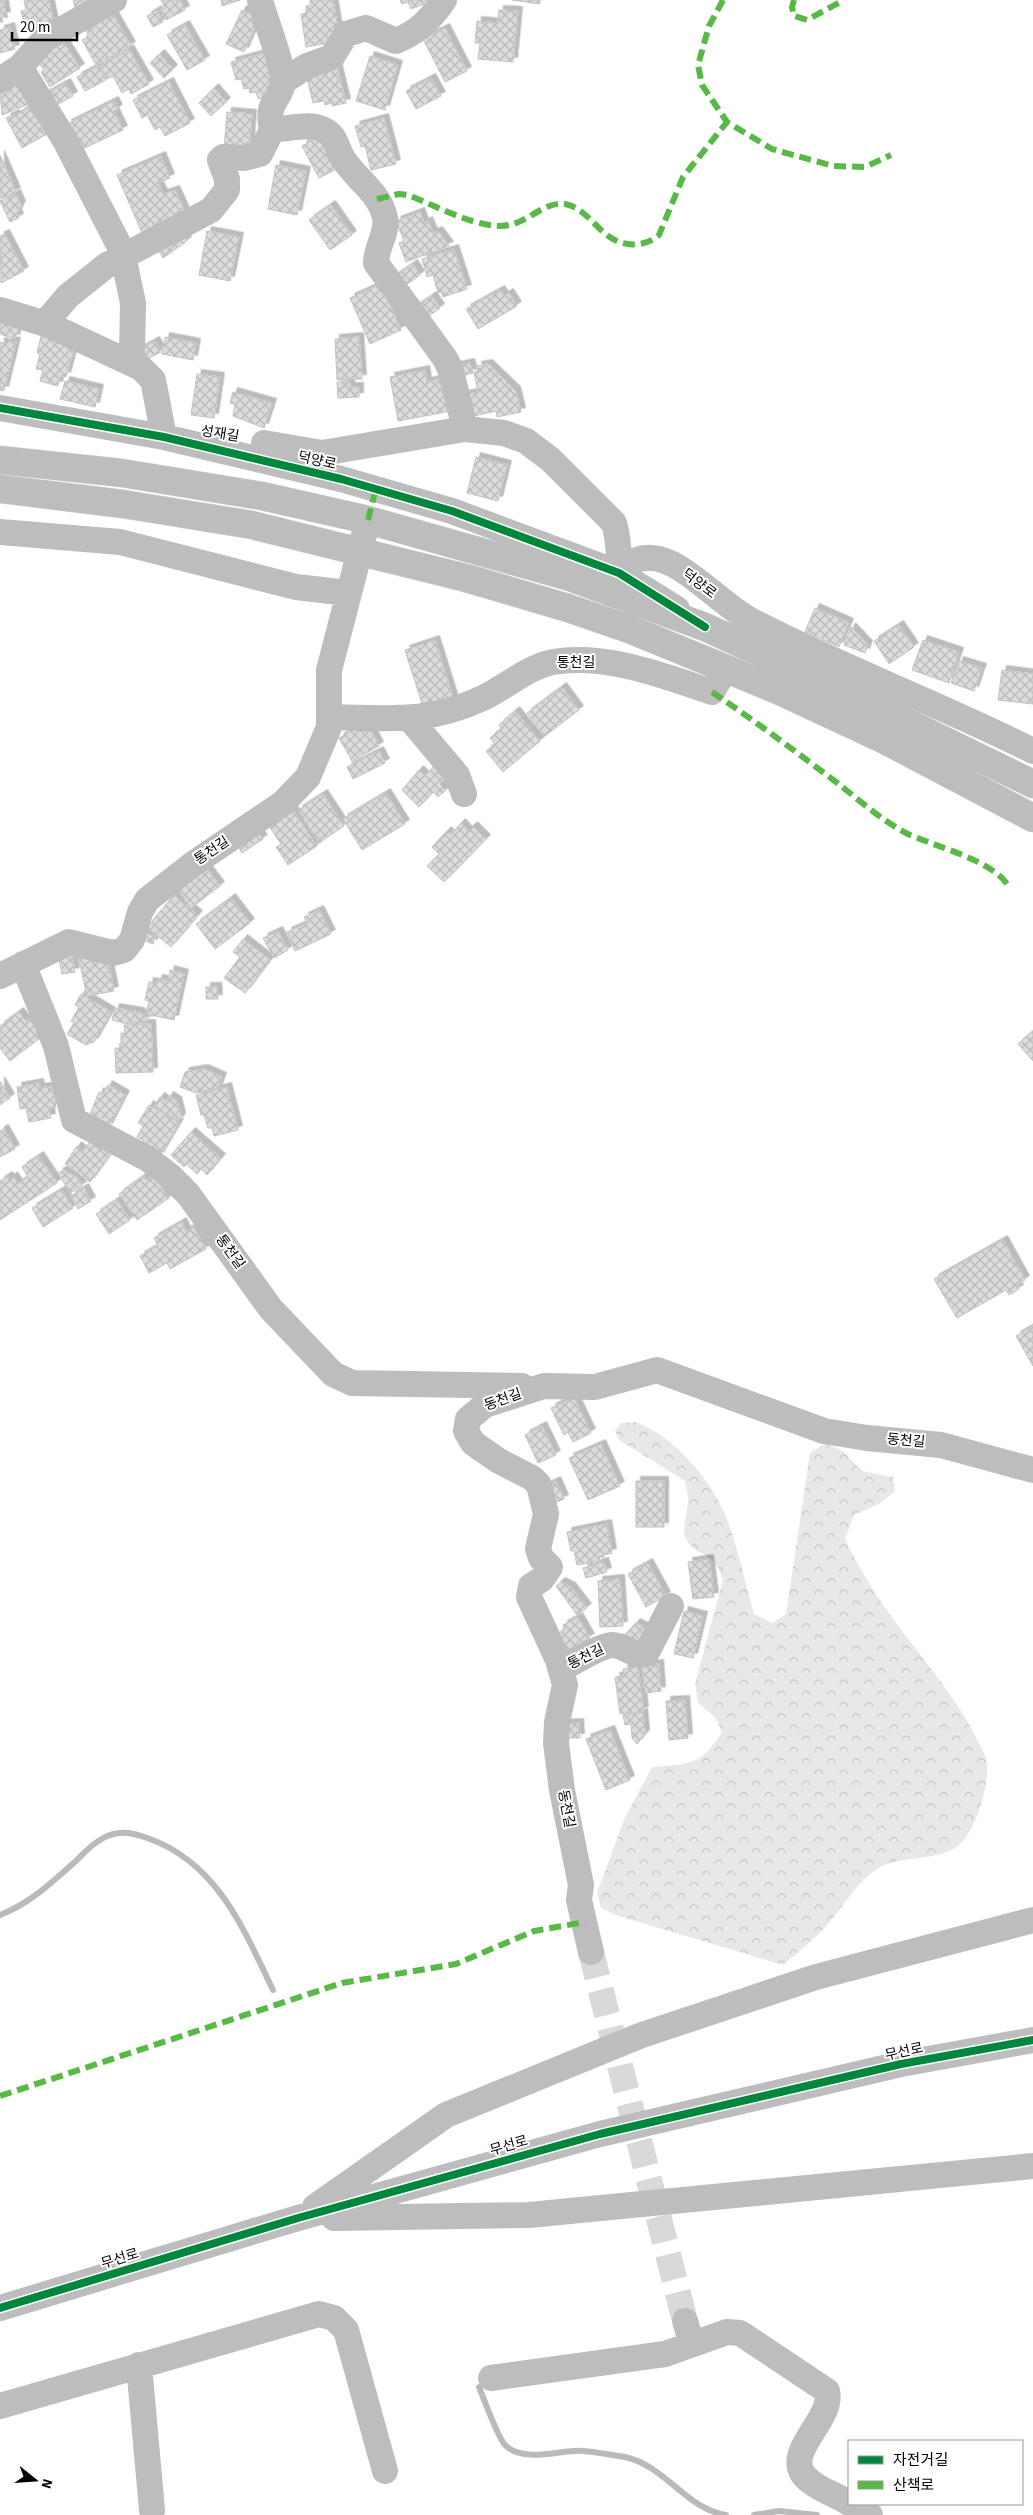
<svg xmlns="http://www.w3.org/2000/svg" width="1033" height="2515" font-family="'Source Sans 3','Noto Sans KR',sans-serif">
  <defs>
    <pattern id="forest-crowns" width="20" height="18" patternUnits="userSpaceOnUse" patternTransform="scale(1.25)"><rect width="20" height="18" fill="#e8e8e8"/><path d="M2 6a3 3 0 1 1 6 0M12 15a3 3 0 1 1 6 0" fill="none" stroke="#c5c5c5"/></pattern>
    <pattern id="building-cross-hatch" width="8" height="8" patternUnits="userSpaceOnUse" patternTransform="scale(1.25)"><rect width="8" height="8" fill="#dbdbdb"/><path d="M0 0l8 8M0 8l8-8" fill="none" stroke="#bababa"/></pattern>
    <filter id="shadow"><feDropShadow dx="4.5" dy="-4.5" stdDeviation="0" flood-color="#0004"/></filter>
  </defs>
  <rect width="100%" height="100%" fill="#fff"/>
  <path fill="url(#forest-crowns)" d="M636,1422C670,1435 700,1468 718,1500C735,1531 744,1580 754,1614L772,1623L786,1614L810,1453L826,1443L844,1452L862,1471L893,1477L895,1491L879,1504L854,1515L845,1539C859,1568 875,1594 894,1620C924,1661 958,1699 980,1745C982,1750 987,1757 987,1762C989,1785 977,1827 961,1843C941,1863 902,1854 878,1868C857,1882 844,1905 828,1924C815,1939 798,1952 783,1965L615,1915L601,1908L597,1893L624,1820L652,1767C689,1764 701,1766 722,1732L715,1717L698,1703L695,1684L723,1580C714,1549 696,1558 686,1539C681,1530 688,1511 688,1500C688,1494 686,1487 685,1481L619,1440L615,1431L621,1423Z"/>
  <g fill="none" stroke-linecap="round" stroke-linejoin="round">
    <path stroke="#bababa" stroke-width="6" d="M0,1915C31,1903 52,1882 77,1860C84,1853 91,1845 100,1840C116,1829 132,1832 150,1839C218,1864 244,1930 273,1990
      M479,2387C484,2399 498,2438 505,2445C524,2464 561,2449 583,2451C597,2452 611,2455 625,2457C666,2466 686,2509 726,2515
      M754,2515L779,2511L817,2515"/>
  </g>
  <path fill="url(#building-cross-hatch)" stroke="#c3c3c3" filter="url(#shadow)" d="M0,0H3L6,16L2,17L3,22H0Z
    M24,0H49L54,24L26,30L21,11L26,10Z
    M73,0H98L76,11Z
    M161,0H180L185,10L166,20L160,10L165,8Z
    M221,0H240L222,6Z
    M310,0H333L339,36L328,38L329,43L306,47L301,14L307,13L306,6L311,5Z
    M400,0H429L430,2L411,9L408,2L402,4Z
    M512,0H540V4Z
    M157,10L163,22L153,27L147,16Z
    M242,10L259,18L244,52L226,44Z
    M499,10L518,11L513,62L478,59L480,43H475L477,21L498,23Z
    M111,11L131,46L96,65L82,40L89,36L86,30Z
    M185,25L205,60L187,70L167,35Z
    M10,27L15,49L0,53V30Z
    M445,28L467,71L445,82L423,39Z
    M61,38L80,68L50,87L41,72L44,70L39,63Z
    M129,49L149,84L131,94L129,89L122,93L113,76L107,79L100,66Z
    M265,53L275,95L258,99L256,92L250,93L249,88L244,89L241,79L236,80L231,62Z
    M160,54L173,69L164,78L150,63Z
    M370,56L398,65L385,110L356,101Z
    M98,66L106,80L85,91L77,77Z
    M337,66L346,103L332,106V103L325,105L324,101L313,103L306,74Z
    M431,78L441,96L416,109L406,91Z
    M23,82L31,103L2,115L0,91Z
    M169,82L190,123L165,136L160,127L155,130L147,115L142,118L133,100Z
    M66,83L73,96L51,108L44,95Z
    M214,88L226,102L211,116L199,103Z
    M114,101L118,109L114,111L123,130L80,150L67,124Z
    M31,105L47,134L22,148L6,118L15,114L16,116Z
    M227,112L252,114L249,152L224,149Z
    M384,118L396,164L371,170L365,146L361,147L355,126Z
    M322,135L339,168L319,178L302,146Z
    M0,155L16,192L0,199Z
    M161,156L170,178L158,183L163,194L175,190L186,214L142,233L117,175Z
    M276,165L306,171L297,215L268,209Z
    M16,194L21,205L17,213L19,218L10,222L0,201Z
    M331,205L352,235L330,250L309,220Z
    M420,212L424,223L428,221L433,233L438,231L449,246L406,262L399,243L404,241L396,221Z
    M180,231L187,241L163,258L156,247Z
    M207,231L239,237L230,281L199,275Z
    M5,234L24,271L1,283L0,236Z
    M454,249L467,289L443,297L441,292L438,293L433,275L427,277L422,259Z
    M413,264L420,275L402,288L394,277Z
    M381,284L401,330L370,344L350,298Z
    M500,290L504,296L509,293L517,306L478,329L466,309Z
    M432,296L440,308L425,319L416,307Z
    M0,316L20,323L15,339L0,334Z
    M42,332L76,341L66,377L61,375L58,386L40,381L43,370L36,369L40,354L37,353Z
    M165,337L196,343L193,360L162,354Z
    M359,337L362,379L337,380L335,339Z
    M8,341L16,342L4,391L0,390V342L7,344Z
    M155,341L161,352L143,361L138,350Z
    M470,363L473,373L458,377L456,366Z
    M488,364L516,391L521,412L497,417L496,411L469,417L464,395L478,392L474,372L478,371L477,366Z
    M425,370L427,382L439,379L440,385L446,383L451,411L398,421L390,377Z
    M197,374L220,377L214,418L191,415Z
    M65,381L99,389L95,407L60,399Z
    M337,382H350V387H359V397L338,398Z
    M233,392L272,403L264,428L233,416L235,404L230,403Z
    M476,457L507,465L498,501L467,493Z
    M815,608L849,623L839,647L805,632Z
    M899,625L914,647L889,664L874,641Z
    M851,627L868,645L865,653L844,645Z
    M435,640L454,701L424,710L405,650Z
    M923,640L959,652L949,683L912,670Z
    M959,661L982,668L974,691L951,683Z
    M1002,670L1033,674V704L998,700Z
    M562,687L579,710L545,736L527,713Z
    M515,711L540,741L503,772L486,751L495,744L490,738L501,729L499,725Z
    M361,725L365,732L370,729L379,746L352,761L339,738Z
    M379,751L385,763L353,779L347,767Z
    M436,764L448,776L440,784L446,790L438,797L433,792L419,807L402,790L419,770L425,776Z
    M386,793L405,824L362,850L343,819Z
    M323,794L344,826L319,843L298,810Z
    M291,807L317,846L288,865L276,847L281,844L269,826Z
    M461,823L468,831L473,826L486,839L444,882L427,866L439,854L432,847L447,831L450,835Z
    M256,830L263,839L242,853L236,843Z
    M207,869L220,886L191,908L178,890Z
    M174,895L198,915L171,947L147,927Z
    M231,898L250,923L215,949L196,924Z
    M319,910L331,934L295,951L287,932L307,923L304,917Z
    M278,931L288,950L274,958L263,938Z
    M142,932L155,936L153,944L140,939Z
    M243,939L270,960L245,993L224,978L240,957L233,952Z
    M71,951L75,972L62,974L58,954Z
    M78,955L107,957L114,991L87,996Z
    M170,970L184,974L174,1020L146,1014L149,1001L145,1000L149,982L157,983L158,979L168,981Z
    M206,987H217L218,999H206Z
    M81,994L111,1012L94,1042L86,1045L67,1034L74,1023L71,1021L79,1007L75,1005Z
    M115,1008L139,1012L150,1020L127,1024L112,1020Z
    M19,1012L26,1021L31,1017L44,1035L10,1061L0,1048V1026Z
    M151,1024L153,1072L116,1073L115,1048H121V1033H125L124,1025Z
    M1033,1031V1061L1018,1044Z
    M204,1069L222,1077L218,1088L196,1093L180,1087L185,1072Z
    M0,1081L10,1098L0,1105Z
    M39,1083L40,1088L53,1086L56,1107L49,1108L51,1118L29,1122L26,1108L20,1109L17,1087Z
    M108,1085L125,1095L108,1128L89,1117L99,1092L103,1094Z
    M227,1087L238,1130L214,1136L212,1128H208L204,1115H201L196,1095Z
    M169,1096L177,1101L181,1117L179,1121L154,1106L160,1097L166,1101Z
    M149,1105L179,1123L159,1157L141,1147L144,1141L137,1137L143,1126L138,1123Z
    M4,1129L15,1149L0,1157V1131Z
    M191,1132L221,1158L207,1175L201,1169L197,1174L186,1164L184,1167L171,1155Z
    M92,1139L115,1147L90,1182L65,1164L77,1146L83,1151Z
    M39,1156L57,1183L0,1220V1181L8,1176L10,1179L13,1176L18,1184L28,1177L22,1167Z
    M64,1170L78,1178L82,1186L70,1193L58,1173Z
    M153,1175L169,1198L137,1220L119,1194L144,1176L146,1180Z
    M84,1188L91,1201L78,1209L71,1196Z
    M62,1190L73,1208L43,1227L32,1208Z
    M117,1200L130,1220L109,1234L96,1214Z
    M182,1222L186,1231L194,1227L206,1249L170,1269L167,1263L149,1273L140,1256L158,1246L154,1238Z
    M1003,1240L1025,1280L1017,1285L1019,1289L1009,1295L1006,1290L957,1318L934,1279Z
    M1033,1326V1366L1016,1336Z
    M574,1397L591,1433L573,1442L568,1432L564,1435L551,1408Z
    M542,1426L556,1455L538,1463L525,1435Z
    M601,1444L620,1486L588,1500L569,1458Z
    M556,1481L564,1499L554,1503L546,1486Z
    M636,1481H664V1527H636Z
    M607,1524L612,1553L599,1556L600,1561L577,1565L574,1551H571L567,1532Z
    M709,1559L714,1597L693,1599L688,1562Z
    M604,1562L607,1572L586,1578L583,1568Z
    M648,1563L666,1596L646,1607L628,1574Z
    M620,1579L623,1626L600,1627L598,1581Z
    M561,1582L571,1587L587,1608L577,1615L556,1586Z
    M684,1611L703,1616L693,1658L674,1654Z
    M578,1617L590,1638L581,1642L585,1650L568,1659L558,1633L565,1629L563,1625Z
    M636,1623L651,1631L635,1651L621,1639Z
    M659,1664L661,1691L645,1693L642,1666Z
    M638,1667L644,1711L620,1714L615,1677L624,1676L623,1669Z
    M685,1700L688,1738L669,1740L666,1701Z
    M643,1713L645,1734L637,1744L632,1738L631,1724L625,1725L623,1715Z
    M579,1723L580,1738H565L564,1724Z
    M610,1730L630,1780L606,1790L586,1739Z"/>
  <g fill="none" stroke-linecap="round" stroke-linejoin="round">
    <path stroke="#d9d9d9" stroke-width="26" stroke-dasharray="26 13" stroke-linecap="butt" d="M591,1952L685,2321"/>
    <defs>
      <path id="major" d="M0,460L122,473L262,496L368,520L570,577L705,627L818,679L1033,784
        M0,489L123,504L252,525L466,578L568,608L629,629L780,691L883,739L1033,818"/>
    </defs>
    <use href="#major" stroke="#dbdbdb" stroke-width="29"/>
    <path stroke="#bdbdbd" stroke-width="26" d="M260,0C264,16 284,68 283,81C282,99 267,100 271,124L278,129C292,128 311,123 324,130C335,135 336,145 341,155C352,177 380,191 385,218C388,233 376,247 376,263L446,360L451,371L465,429
      M20,67L66,142L122,251L133,303L132,354L134,361L153,380L164,437
      M0,80L20,67L45,39L114,0
      M284,81L307,66L332,57L346,34L366,28L396,41C418,32 430,20 444,0
      M0,310L49,325L141,368
      M44,324L68,296L107,265L211,210L227,190V179L220,160L223,157L244,158L260,154L273,128
      M0,408L164,437L341,479L452,511L619,573L677,609
      M264,443L322,453L465,429L504,433L526,441L550,459L614,523C620,544 620,568 614,588
      M0,532L120,542L296,587L348,593
      M619,573C630,561 641,555 659,559C688,566 721,604 750,620C842,668 940,704 1033,751
      M330,717C389,718 427,724 483,698C506,687 528,667 553,662C606,653 664,676 712,692L726,668
      M409,718L457,775L464,794
      M23,964L56,1046L74,1120L148,1159L169,1175L188,1194L271,1309L333,1374L352,1383L522,1386
      M0,976L69,942L113,953L124,950L132,940L140,912L147,900L193,864L283,803L308,777L329,727V670L368,520
      M561,1669C573,1663 599,1646 612,1645C625,1645 633,1657 646,1654L671,1606
      M591,1952L579,1900L581,1885L562,1790L556,1743L557,1722L565,1685L558,1660L529,1597L531,1586L542,1579L550,1567L541,1558L538,1549L546,1514L539,1485L532,1478L499,1461L473,1443L466,1431L468,1419L485,1405L544,1386L595,1387L657,1370L824,1431L867,1438L941,1445L1033,1470
      M315,2207L446,2115L642,2035L816,1977L1033,1920
      M334,2218L529,2215L1033,2166
      M0,2308L298,2218L600,2134L901,2064L1033,2040
      M685,2321L692,2344
      M139,2365L152,2510
      M491,2378L665,2354L727,2332L740,2333L827,2391C835,2421 775,2456 811,2482C822,2491 837,2495 849,2503
      M0,2406L319,2314L334,2318L346,2330L385,2471
      M851,2504L870,2515"/>
    <use href="#major" stroke="#bdbdbd" stroke-width="28"/>
    <path stroke="#58b947" stroke-width="6" stroke-dasharray="12 6" stroke-linecap="butt" d="M723,0L709,26L698,65L702,85L727,122L772,149L833,166L865,167L891,155
      M794,0L792,7L794,16L807,20L844,0
      M377,199L399,194L408,195C435,205 480,231 509,225C528,222 545,201 565,204C592,208 602,249 639,244C646,243 654,240 659,235L683,177L727,122
      M368,520L376,488
      M712,692C755,721 795,751 836,782C858,799 881,820 906,833C935,847 994,860 1009,887
      M0,2096L342,1983L456,1964L534,1931L585,1922"/>
    <defs>
      <path id="cycleway" d="M0,408L164,437L341,479L452,511L619,573L705,627
        M0,2308L298,2218L600,2134L901,2064L1033,2040"/>
    </defs>
    <use href="#cycleway" stroke="#fff" stroke-width="11"/>
    <use href="#cycleway" stroke="#00873e" stroke-width="8"/>
  </g>
  <g text-anchor="middle" dominant-baseline="central" stroke-width="4" stroke-linejoin="round" paint-order="stroke">
    <g font-size="14" fill="#000" stroke="#fff">
      <text transform="translate(220 434) rotate(9)">성재길</text>
      <text transform="translate(317 461) rotate(13)">덕양로</text>
      <text transform="translate(699 584) rotate(37)">덕양로</text>
      <text x="576" y="663">통천길</text>
      <text transform="translate(212 851) rotate(-34)">통천길</text>
      <text transform="translate(230 1252) rotate(54)">통천길</text>
      <text transform="translate(503 1400) rotate(-20)">동천길</text>
      <text transform="translate(906 1441) rotate(5)">동천길</text>
      <text transform="translate(586 1657) rotate(-26)">통천길</text>
      <text transform="translate(566 1809) rotate(79)">동천길</text>
      <text transform="translate(904 2052) rotate(-12)">무선로</text>
      <text transform="translate(509 2146) rotate(-16)">무선로</text>
      <text transform="translate(120 2259) rotate(-17)">무선로</text>
    </g>
  </g>
  <rect x="848" y="2440" width="175" height="65" fill="#ffffff" stroke="#999999"/>
  <rect x="858" y="2456" width="25" height="8" fill="#00873e" stroke="#999999"/>
  <text x="893" y="2465" font-size="15" fill="#000000">자전거길</text>
  <rect x="858" y="2481" width="25" height="8" fill="#58b947" stroke="#999999"/>
  <text x="893" y="2490" font-size="15" fill="#000000">산책로</text>
  <g transform="translate(35 2480) rotate(107)" stroke="#ffffff" stroke-width="4" paint-order="stroke">
  <path d="M0-4L9 19L0 12L-9 19Z" fill="#000000"/>
  <text y="-8" font-size="14" font-weight="bold" text-anchor="middle" fill="#000000">N</text>
  </g>
  <path d="M12 32v8h65v-8" fill="none" stroke="#000000" stroke-width="2.5"/>
  <text x="20" y="32" font-size="15" fill="#000000" stroke="#ffffff" stroke-width="4" paint-order="stroke">20 m</text>
</svg>
